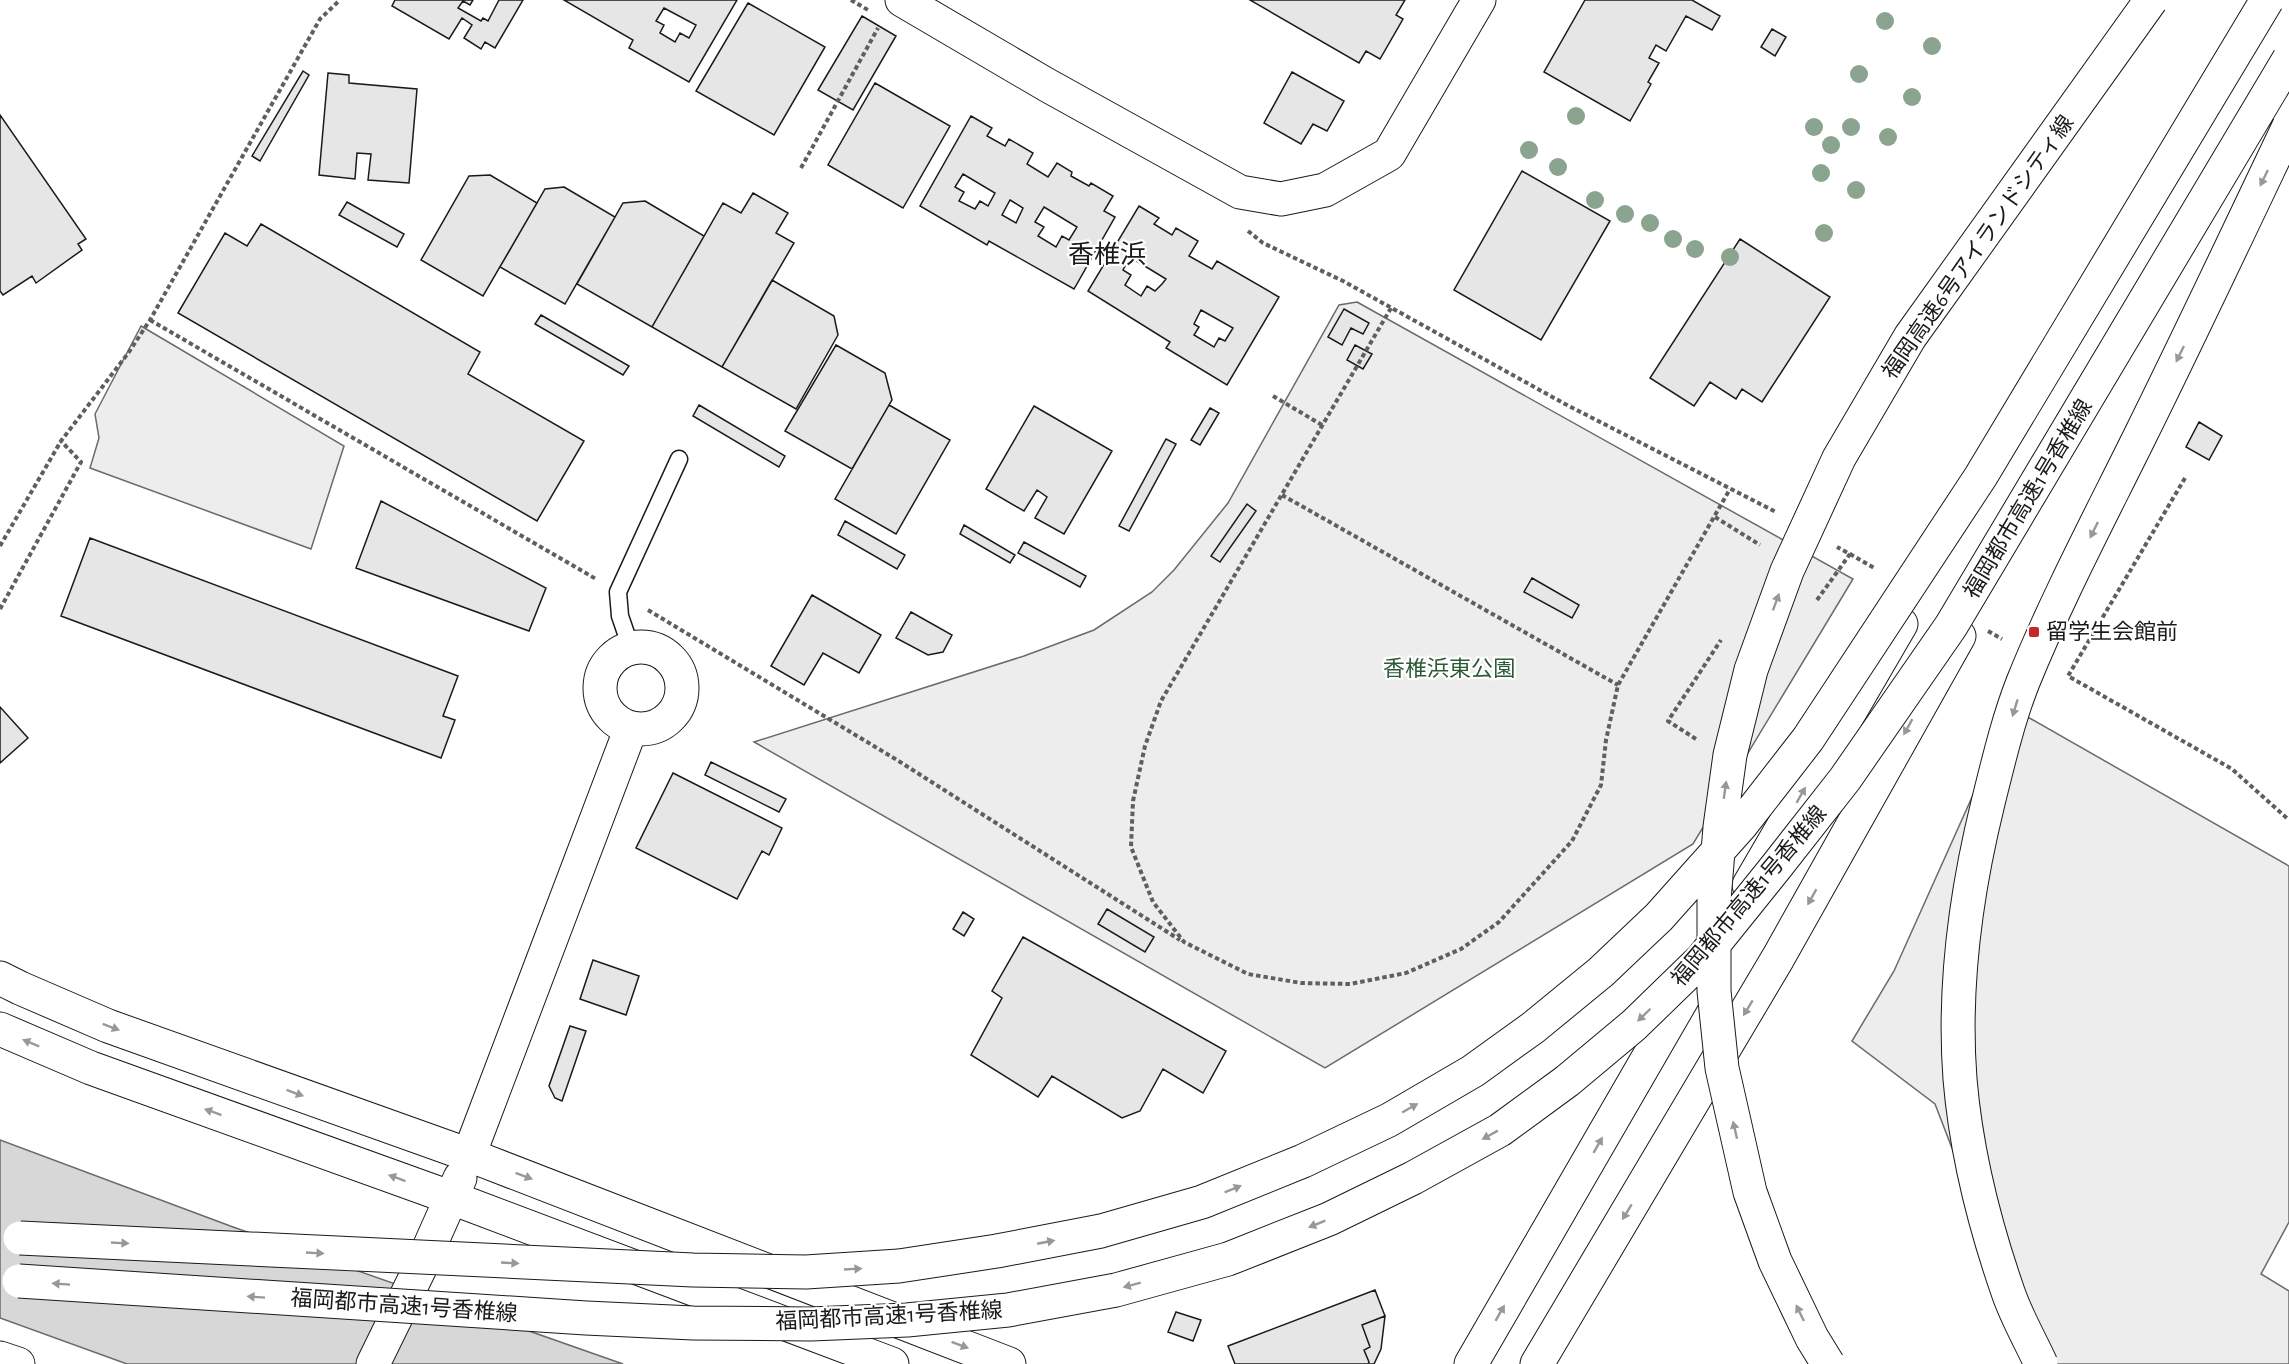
<svg xmlns="http://www.w3.org/2000/svg" width="2289" height="1364" font-family="'Alegreya Sans','Noto Sans JP',sans-serif">
  <rect width="100%" height="100%" fill="#fff"/>
  <path fill="#ededed" stroke="#6a6a6a" stroke-width="1.5" d="M1357,302L1853,579L1693,844L1325,1068L754,742L1024,656L1094,630L1152,592L1174,570L1228,503L1339,305Z
    M141,326L344,446L311,549L90,468L99,438L95,414Z
    M2012,708L2289,866V1222L2261,1274L2289,1291V1364H2035L1935,1104L1852,1041L1894,971Z"/>
  <path fill="#d7d7d7" stroke="#6a6a6a" stroke-width="1.5" d="M0,1140L233,1227L623,1364H127L0,1318Z"/>
  <path fill="#e6e6e6" stroke="#1a1a1a" stroke-width="1.5" fill-rule="evenodd" d="M395,0H473L470,5L463,1L458,8L481,21L483,18L488,21L499,0H523L495,48L485,42L481,49L464,38L472,25L462,18L449,39L392,6Z
    M564,0H737L689,82L629,48L633,40ZM664,8L696,25L689,38L680,33L675,42L660,33L664,25L656,21Z
    M1250,0H1405L1396,15L1403,19L1380,59L1366,51L1359,63Z
    M1585,0H1692L1720,16L1712,30L1686,16L1666,51L1656,45L1649,58L1659,63L1648,82L1651,84L1630,121L1544,72Z
    M748,3L825,47L774,135L696,91Z
    M862,16L896,36L853,110L818,90Z
    M1772,29L1786,37L1775,56L1761,47Z
    M303,71L309,75L260,161L252,156Z
    M1292,72L1344,101L1327,131L1313,124L1301,144L1264,123Z
    M328,73L349,75V83L417,89L409,183L368,180L371,154L357,153L355,179L319,175Z
    M875,83L950,126L903,208L828,165Z
    M0,115L86,239L78,244L82,250L36,283L32,276L3,295L0,291Z
    M971,116L992,128L987,136L1005,146L1009,139L1033,153L1027,164L1048,177L1057,163L1072,172L1071,176L1089,186L1091,183L1113,196L1104,211L1115,217L1074,289L989,241L987,245L920,206ZM963,174L995,193L988,206L980,201L975,209L959,201L964,192L955,187ZM1010,200L1023,208L1016,223L1002,215ZM1044,207L1077,227L1069,240L1062,236L1056,247L1038,236L1044,227L1035,222Z
    M1522,171L1610,221L1541,340L1454,290Z
    M490,175L537,203L483,296L421,260L469,176Z
    M564,187L615,217L565,304L500,267L545,189Z
    M753,193L788,213L776,233L794,243L722,367L652,327L723,203L741,213Z
    M645,201L704,236L652,327L577,284L623,203Z
    M347,202L404,234L397,247L339,215Z
    M1139,206L1159,218L1154,224L1172,235L1176,228L1198,241L1189,256L1212,269L1217,261L1279,297L1227,385L1166,348L1170,342L1088,291ZM1130,257L1166,279L1162,284L1155,291L1147,286L1141,296L1125,285L1131,275L1123,270ZM1201,310L1233,328L1225,341L1219,338L1214,347L1194,335L1199,327L1194,324Z
    M261,224L480,352L468,374L584,441L537,521L178,313L225,233L247,246Z
    M1740,239L1830,297L1762,402L1742,389L1736,399L1710,382L1694,406L1650,378Z
    M772,280L834,316L838,335L796,409L722,367Z
    M1344,309L1369,323L1363,334L1351,328L1342,345L1328,337Z
    M541,315L629,366L623,375L535,324Z
    M836,345L885,373L892,400L852,469L785,431Z
    M1355,345L1372,354L1363,369L1347,360Z
    M699,405L785,456L779,467L693,416Z
    M889,405L950,440L896,534L835,499Z
    M1034,406L1112,451L1064,534L1035,518L1047,497L1037,490L1024,511L986,489Z
    M1210,408L1219,413L1200,445L1191,440Z
    M2199,422L2222,436L2209,460L2186,447Z
    M1166,439L1176,444L1129,531L1119,526Z
    M381,501L546,588L529,631L356,568Z
    M1247,504L1256,511L1220,562L1211,556Z
    M845,521L905,555L897,569L838,535Z
    M964,525L1015,555L1010,563L960,534Z
    M90,538L458,676L443,716L455,720L441,758L61,616Z
    M1024,542L1086,576L1080,587L1018,553Z
    M1532,578L1579,605L1572,618L1524,592Z
    M812,595L881,635L859,673L823,653L804,685L771,666Z
    M911,612L952,635L943,652L928,655L896,638Z
    M0,707L28,738L0,763Z
    M711,762L786,799L779,812L705,775Z
    M673,773L782,828L769,855L762,851L737,899L636,848Z
    M1107,909L1154,937L1145,952L1098,924Z
    M963,912L974,919L964,936L953,929Z
    M1023,937L1226,1051L1203,1093L1163,1069L1140,1111L1122,1118L1052,1076L1038,1097L971,1055L1002,998L992,991Z
    M593,960L639,976L626,1015L580,999Z
    M570,1026L586,1031L562,1101L555,1098L549,1086Z
    M1375,1290L1385,1316L1362,1325L1370,1347L1364,1350L1369,1362L1368,1364H1235L1228,1346Z
    M1176,1312L1201,1320L1193,1341L1168,1332Z
    M1385,1316L1381,1349L1374,1364H1368L1369,1362L1364,1350L1370,1347L1362,1325Z"/>
  <g fill="none" stroke-linecap="round" stroke-linejoin="round">
    <defs>
      <path id="lane" d="M631,648L620,616L618,592L679,459"/>
      <path id="street" d="M600 688a41 41 0 1 1 82 0a41 41 0 1 1-82 0Z
        M469,1155L631,728"/>
      <path id="secondary" d="M902,0L1047,85L1240,192L1281,199L1325,190L1389,154L1479,0
        M1749,885L1901,624
        M0,978L20,988L108,1026L469,1155L1009,1364
        M0,1029L91,1068L452,1198L892,1364
        M0,1358L18,1364
        M373,1364L420,1268L460,1178
        M1471,1364L1703,963
        M1537,1364L1778,958L1959,636"/>
    </defs>
    <use href="#lane" stroke="#1a1a1a" stroke-width="19"/>
    <use href="#street" stroke="#1a1a1a" stroke-width="35"/>
    <use href="#secondary" stroke="#1a1a1a" stroke-width="35"/>
    <path stroke="#5f5f5f" stroke-width="4" stroke-dasharray="4.5 3" stroke-linecap="butt" d="M851,0L868,10
      M801,168L878,28
      M1248,231L1263,243L1343,281L1565,404L1776,512
      M1391,308L1161,701L1145,746L1133,801L1131,847L1153,902L1184,942L1248,974L1301,983L1350,984L1406,973L1461,949L1499,922L1572,841L1601,785L1606,740L1618,685L1730,489
      M150,320L596,579
      M1273,396L1322,425
      M2185,478L2068,676L2232,769L2289,820
      M1282,495L1618,685
      M1715,517L1760,545
      M0,546L61,441L129,352L150,320L320,19L340,0
      M1817,600L1850,554L1837,547
      M0,609L81,462L61,441
      M648,610L897,760L1180,940
      M1696,739L1668,721L1721,640"/>
    <use href="#lane" stroke="#fff" stroke-width="16"/>
    <use href="#street" stroke="#fff" stroke-width="33"/>
    <use href="#secondary" stroke="#fff" stroke-width="33"/>
    <defs>
      <path id="highway-bridge" d="M20,1238L693,1270L806,1272L899,1266L997,1251L1101,1231L1202,1202L1303,1161L1389,1120L1473,1071L1534,1027L1601,972L1659,917L1742,824L1808,739L1981,476L2267,0
        M19,1281L586,1318L693,1323L811,1324L907,1320L1008,1310L1116,1290L1228,1259L1329,1219L1413,1178L1500,1130L1567,1081L1634,1025L1702,959L1776,867L1845,779L1951,626L2289,59
        M1828,1364L1812,1338L1775,1261L1750,1192L1722,1068L1714,991V900L1720,827L1730,755L1751,670L1787,571L1839,458L1910,337L2151,0
        M2041,1364C2030,1340 2016,1316 2008,1292C1984,1223 1966,1151 1960,1079C1953,987 1966,892 1988,803C1998,763 2008,720 2023,682C2057,598 2100,517 2140,436C2191,333 2240,229 2289,126"/>
    </defs>
    <use href="#highway-bridge" stroke="#1a1a1a" stroke-width="35" stroke-linecap="butt"/>
    <path stroke="#5f5f5f" stroke-width="4" stroke-dasharray="4.5 3" stroke-linecap="butt" d="M1850,554L1876,569
      M1988,631L2002,639"/>
    <use href="#highway-bridge" stroke="#fff" stroke-width="33"/>
  </g>
  <g fill="#8aa48f">
    <circle cx="1885" cy="21" r="9"/>
    <circle cx="1932" cy="46" r="9"/>
    <circle cx="1859" cy="74" r="9"/>
    <circle cx="1912" cy="97" r="9"/>
    <circle cx="1576" cy="116" r="9"/>
    <circle cx="1814" cy="127" r="9"/>
    <circle cx="1851" cy="127" r="9"/>
    <circle cx="1888" cy="137" r="9"/>
    <circle cx="1831" cy="145" r="9"/>
    <circle cx="1529" cy="150" r="9"/>
    <circle cx="1558" cy="167" r="9"/>
    <circle cx="1821" cy="173" r="9"/>
    <circle cx="1856" cy="190" r="9"/>
    <circle cx="1595" cy="200" r="9"/>
    <circle cx="1625" cy="214" r="9"/>
    <circle cx="1650" cy="223" r="9"/>
    <circle cx="1824" cy="233" r="9"/>
    <circle cx="1673" cy="239" r="9"/>
    <circle cx="1695" cy="249" r="9"/>
    <circle cx="1730" cy="257" r="9"/>
  </g>
  <defs><path id="oneway-solid" d="M-6-.8H1V-3.2L6.5 0L1 3.2V.8H-6Z" transform="scale(1.5)"/></defs>
  <g fill="#989898">
    <use href="#oneway-solid" transform="translate(2264 178) rotate(116)"/>
    <use href="#oneway-solid" transform="translate(2180 354) rotate(116)"/>
    <use href="#oneway-solid" transform="translate(2094 530) rotate(116)"/>
    <use href="#oneway-solid" transform="translate(1776 602) rotate(-70)"/>
    <use href="#oneway-solid" transform="translate(2015 708) rotate(107)"/>
    <use href="#oneway-solid" transform="translate(1908 727) rotate(119)"/>
    <use href="#oneway-solid" transform="translate(1725 790) rotate(-82)"/>
    <use href="#oneway-solid" transform="translate(1801 795) rotate(-60)"/>
    <use href="#oneway-solid" transform="translate(1812 897) rotate(119)"/>
    <use href="#oneway-solid" transform="translate(1748 1008) rotate(121)"/>
    <use href="#oneway-solid" transform="translate(1644 1015) rotate(136)"/>
    <use href="#oneway-solid" transform="translate(111 1027) rotate(21)"/>
    <use href="#oneway-solid" transform="translate(31 1043) rotate(-157)"/>
    <use href="#oneway-solid" transform="translate(295 1093) rotate(20)"/>
    <use href="#oneway-solid" transform="translate(1410 1108) rotate(-30)"/>
    <use href="#oneway-solid" transform="translate(213 1112) rotate(-160)"/>
    <use href="#oneway-solid" transform="translate(1735 1130) rotate(-103)"/>
    <use href="#oneway-solid" transform="translate(1490 1135) rotate(151)"/>
    <use href="#oneway-solid" transform="translate(1598 1145) rotate(-60)"/>
    <use href="#oneway-solid" transform="translate(524 1176) rotate(21)"/>
    <use href="#oneway-solid" transform="translate(397 1178) rotate(-160)"/>
    <use href="#oneway-solid" transform="translate(1233 1189) rotate(-22)"/>
    <use href="#oneway-solid" transform="translate(1627 1212) rotate(121)"/>
    <use href="#oneway-solid" transform="translate(1317 1224) rotate(158)"/>
    <use href="#oneway-solid" transform="translate(1046 1242) rotate(-11)"/>
    <use href="#oneway-solid" transform="translate(120 1243) rotate(3)"/>
    <use href="#oneway-solid" transform="translate(315 1253) rotate(3)"/>
    <use href="#oneway-solid" transform="translate(510 1263) rotate(3)"/>
    <use href="#oneway-solid" transform="translate(853 1269) rotate(-3)"/>
    <use href="#oneway-solid" transform="translate(61 1284) rotate(-176)"/>
    <use href="#oneway-solid" transform="translate(1132 1285) rotate(165)"/>
    <use href="#oneway-solid" transform="translate(256 1297) rotate(-176)"/>
    <use href="#oneway-solid" transform="translate(1500 1313) rotate(-60)"/>
    <use href="#oneway-solid" transform="translate(1800 1313) rotate(-116)"/>
    <use href="#oneway-solid" transform="translate(960 1345) rotate(21)"/>
  </g>
  <rect fill="#c62828" stroke="#fff" stroke-width="2" x="2028" y="626" width="12" height="12" rx="3"/>
  <g text-anchor="middle" dominant-baseline="central" stroke-width="4.5" stroke-linejoin="round" paint-order="stroke">
    <g font-size="22" fill="#1a1a1a" stroke="#fff">
      <text transform="translate(1978 247) rotate(-55)">福岡高速6号アイランドシティ線</text>
      <text transform="translate(2028 499) rotate(-59)">福岡都市高速1号香椎線</text>
      <text transform="translate(1749 896) rotate(-50)">福岡都市高速1号香椎線</text>
      <text transform="translate(404 1306) rotate(4)">福岡都市高速1号香椎線</text>
      <text transform="translate(889 1316) rotate(-3)">福岡都市高速1号香椎線</text>
    </g>
    <g font-size="22" fill="#1a1a1a" stroke="#fff" text-anchor="start">
      <text x="2046" y="632">留学生会館前</text>
    </g>
    <g font-size="22" fill="#2b5a34" stroke="#fff">
      <text x="1449" y="669">香椎浜東公園</text>
    </g>
    <g font-size="26" fill="#1a1a1a" stroke="#fff">
      <text x="1107" y="255">香椎浜</text>
    </g>
  </g>
</svg>
